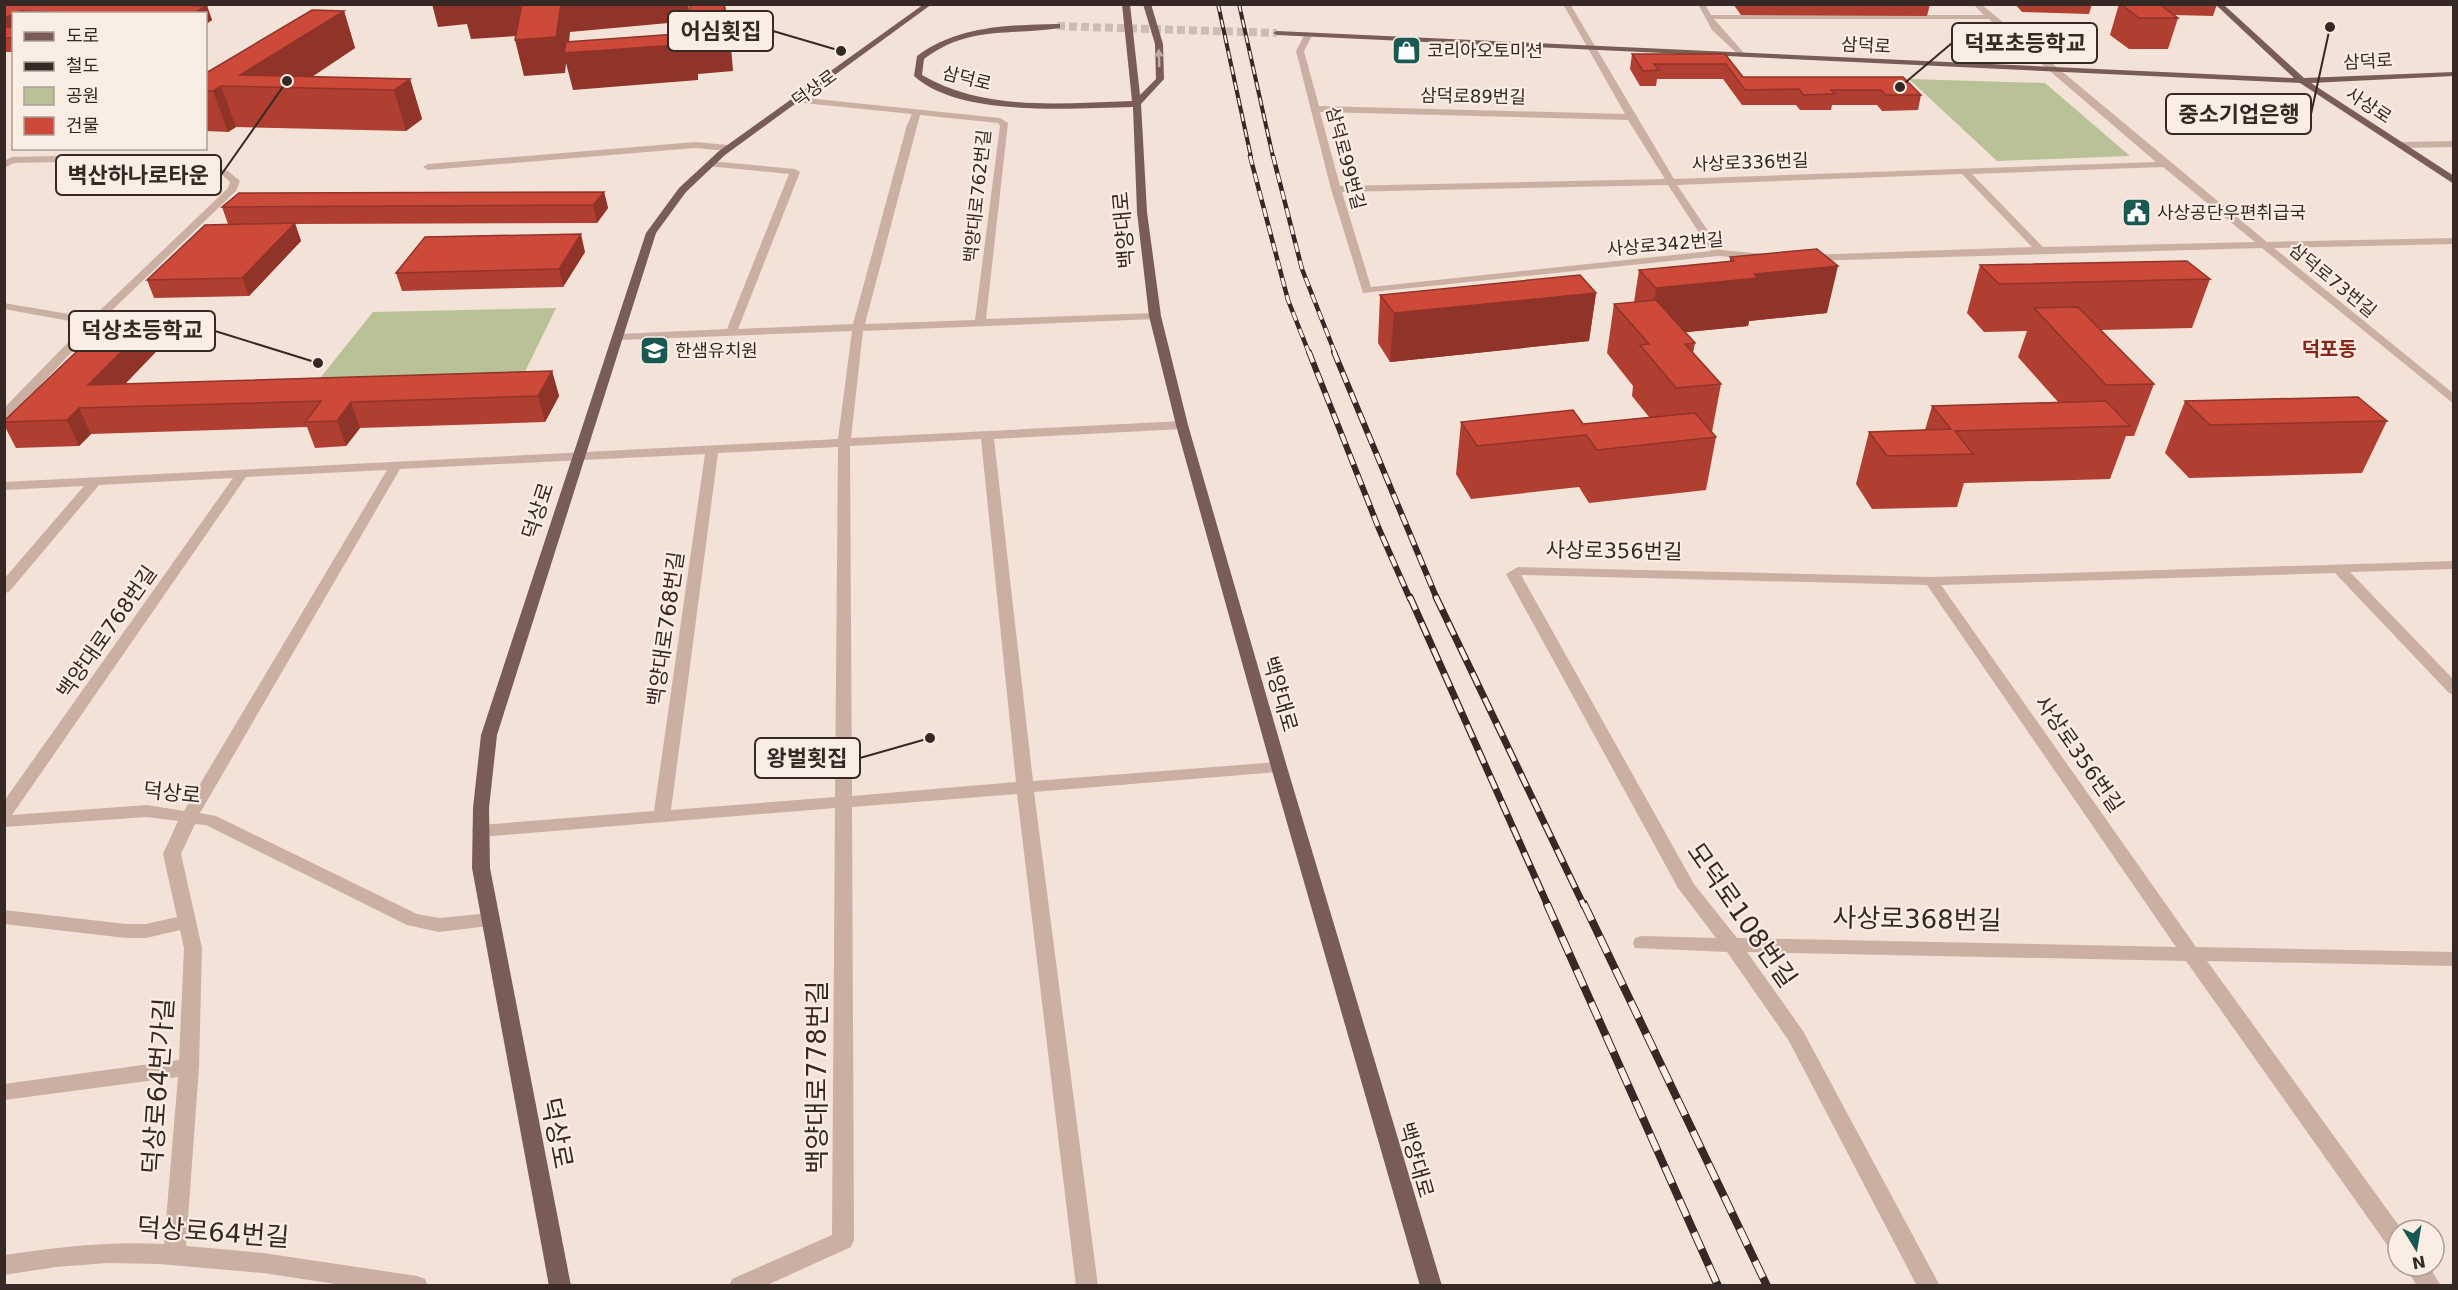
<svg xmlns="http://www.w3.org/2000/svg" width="2458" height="1290" font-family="'DejaVu Sans','Noto Sans KR',sans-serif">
  <rect width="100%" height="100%" fill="#f2e2d7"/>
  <path fill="#b9c297" d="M1909,79L2045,83L2130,156L1997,161Z
    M556,308L521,380L313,387L373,312Z"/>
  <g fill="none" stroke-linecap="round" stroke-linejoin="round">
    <path stroke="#ccbdb3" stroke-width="8" stroke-dasharray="8 4" stroke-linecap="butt" d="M1057,26L1277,33"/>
    <path fill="#cbafa3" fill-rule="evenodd" d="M1563,4H1570L1674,179L2156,162L1989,19H1714L1744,53V57H1741L1712,30L1698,4H1705L1711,15H1984L1973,4H1981L2267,242L2454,238V244L2274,248L2454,394V404L2262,248L1807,261L1802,258L1807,255L2032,247L1962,174L1677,185L1721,250L1775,255V259L1771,260L1718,256L1363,293L1331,189L1296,51L1306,32L1313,34L1304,51L1319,106L1625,114ZM1320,112L1628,120L1665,179L1340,186ZM2163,167L2255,242L2043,247L1972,174ZM1668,185L1711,251L1371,287L1342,192Z
      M797,97L1000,118L1008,123L986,319L1155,313L1161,316L1155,319L863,331L851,438L1182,421L1188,425L1182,429L994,439L1033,781L1279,762L1285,763L1287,767L1285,771L1279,772L1034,792L1098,1286H1076L1017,794L852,807L854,1240L851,1247L765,1286H729L732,1279L832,1235L835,808L481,837L475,835L472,831L475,827L481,825L654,811L705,454L400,469L200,813L216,816L417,914L439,918L491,913L497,915L500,920L497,925L439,932L407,925L206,825L195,824L181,854L202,948L199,1067L186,1246L263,1253L417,1276L425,1279L428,1286H349L263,1273L159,1264L108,1263L56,1267L4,1275V1255C57,1247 110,1241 164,1244L178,1077L4,1100V1084L179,1060L184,948L180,930L146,938H126L4,924V910L126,924H146L177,917L163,854L178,821L147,817L4,827V801L233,478L99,485L9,592L4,593V579L84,486L4,490V482L838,439L852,331L620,340L614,337L620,334L727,329L789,174L707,166L705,164L710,161L795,169L800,172L738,329L853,324L907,125L912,114L794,102V98ZM920,115L998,123L1000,126L975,320L865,324ZM981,439L1016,782L852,796L850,446ZM838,447L835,797L671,810L718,453ZM387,470L184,811L147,805L12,815L246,477Z
      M2454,141V147L2400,148L2395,145L2400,142Z
      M695,142L728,145L733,148L728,151L695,148L428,170L423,167L428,164Z
      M60,156L197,163L228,171L240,181L236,191L105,317L8,419L4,420V408L86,324L4,309V303L92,318L228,188L230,182L222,175L197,169L60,162L14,163L4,168V161L12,157Z
      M2454,561V569L2350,572L2454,680V695L2449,693L2335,573L1941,585L2196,947L2454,952V966L2207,961L2402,1230H2398V1252L2390,1249L2186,961L1747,952L1803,1031L1940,1286H1917L1789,1041L1727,952L1635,948L1633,943L1635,938L1642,936L1716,938L1678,888L1506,574L1518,567L1931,577ZM1521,575L1927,585L2176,947L1737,938L1694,884Z
      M2405,1266H2429L2441,1286H2417Z"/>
    <path fill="#785c55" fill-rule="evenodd" d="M924,4H932L725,155L686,192L656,233L497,735L489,808L490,868L571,1286H549L472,868L473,808L481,735L646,233L679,188L719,151Z
      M1122,4H1130L1140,95L1156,79L1155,44L1143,4H1151L1163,44L1164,79L1141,104L1147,212L1161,316L1188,425L1287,767L1442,1286H1420L1271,767L1176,425L1149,316L1137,212L1133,107C1073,108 960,118 914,76L917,56C958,26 1007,25 1057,24H1060V28C1009,36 969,25 924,59L922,75C985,112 1062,103 1132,101Z
      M2215,4H2223L2304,78L2454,72V76L2311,83L2454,176V184L2300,83L1277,35L1273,33L1277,31L2294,78Z"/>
    <defs>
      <path id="rail-far4" d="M1218,4L1251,157
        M1239,4L1273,157"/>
      <path id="rail-far3" d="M1250,156L1288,300L1309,353
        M1273,156L1302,269L1335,353"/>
      <path id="rail-far2" d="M1309,352L1379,529L1410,599
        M1334,352L1437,599"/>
      <path id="rail-far1" d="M1410,597L1548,906
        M1436,597L1584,906"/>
      <path id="rail" d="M1547,904L1718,1286
        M1584,904L1767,1286"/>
    </defs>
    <use href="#rail-far4" stroke="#352825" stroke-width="4"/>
    <use href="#rail-far3" stroke="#352825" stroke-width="4.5"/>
    <use href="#rail-far2" stroke="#352825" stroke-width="6"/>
    <use href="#rail-far1" stroke="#352825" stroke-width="7"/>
    <use href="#rail" stroke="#352825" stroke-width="8"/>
    <use href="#rail-far4" stroke="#faede3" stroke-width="2" stroke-dasharray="8" stroke-linecap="butt"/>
    <use href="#rail-far3" stroke="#faede3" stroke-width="3" stroke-dasharray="9" stroke-linecap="butt"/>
    <use href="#rail-far2" stroke="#faede3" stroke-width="4" stroke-dasharray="11" stroke-linecap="butt"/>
    <use href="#rail-far1" stroke="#faede3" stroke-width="4.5" stroke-dasharray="14" stroke-linecap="butt"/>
    <use href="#rail" stroke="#faede3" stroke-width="6" stroke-dasharray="18" stroke-linecap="butt"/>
  </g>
  <path fill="#b03f32" d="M4,4L207,6L212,20L206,24V14H14V52H4Z
    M208,4H236L234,5Z
    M1733,4H1930L1927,16L1741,15Z
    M2015,4H2092L2089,14L2022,12Z
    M2119,4H2217L2213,16L2174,15L2178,18L2168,49H2129L2110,35Z
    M344,11L355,48L312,77L410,79L422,119L406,131L236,127L228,132L206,131V73Z
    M1632,54H1725L1743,77H1903L1921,95L1918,110L1882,111L1877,105H1832L1831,110H1800L1796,105H1742L1723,79H1657L1656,86H1640L1630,69Z
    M604,192L608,208L597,223L295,224L301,241L249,296L154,298L147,280L278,224H228L222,207Z
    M585,252L563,287L402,291L396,273Z
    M1730,257L1827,313L1749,321L1748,326L1685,332L1695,343L1693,353L1721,384L1712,432L1716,437L1706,490L1589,503L1579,487L1471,499L1456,474L1461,422L1583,424L1649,417L1632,396L1633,386L1607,353L1614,304L1634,302L1639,270L1730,261Z
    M1980,265L2210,279L2192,328L2100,330L2154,384L2134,436H2126L2110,479L1964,483L1957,507L1872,509L1856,484L1869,432L1925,430L1932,406L2058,402L2018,357L2027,331L1984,332L1967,313Z
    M1596,293L1589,341L1390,362L1378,343L1380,295Z
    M162,311L172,335L125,384L552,371L559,396L545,422L360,428L346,446L315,448L307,427L91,434L79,446L16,448L4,425V421Z
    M2185,401L2387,421L2362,473L2189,478L2165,453Z"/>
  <path fill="#903329" d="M432,4H524L532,35L471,39L467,24L438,27Z
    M561,4H688L690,12V21L570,32L568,53L692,37L725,4L730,34L733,71L698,74V80L573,90L566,63L565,73L524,76L515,40Z
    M207,6L212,20L206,24V14H192Z
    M344,11L355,48L294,88L240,75Z
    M14,14V31L10,32L4,18Z
    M410,79L422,119L406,131L394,90Z
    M221,86L236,127L228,132L213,91Z
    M604,192L608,208L597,223L593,205Z
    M295,223L301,241L249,296L242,278Z
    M581,234L585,252L563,287L559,269Z
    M1838,266L1827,313L1749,321L1748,326L1649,336L1656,288L1754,274Z
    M1596,293L1589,341L1390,362L1394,313Z
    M162,311L172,335L102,408L88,385Z
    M552,371L559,396L545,422L538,396Z
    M351,402L360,428L346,446L337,421Z
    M79,408L91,434L79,446L67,420Z"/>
  <path fill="#cd493a" stroke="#903329" stroke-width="1.5" d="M4,4H155L207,6L192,14H98L21,11L4,18Z
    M522,4H561L556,37L515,40Z
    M690,4H724L726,34L692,37L691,44L564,53L566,42L691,33Z
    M2121,4H2159L2178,18H2139Z
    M312,10L344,11L240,75L410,79L394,90L221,86L213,91H206V73Z
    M4,27H14V38H4Z
    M1632,54H1725L1743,77H1903L1921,95H1886L1881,90H1831L1835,94L1803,95L1799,89L1745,90L1726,64H1654L1659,70L1643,71Z
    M604,192L593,205L222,207L239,193Z
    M295,223L242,278L147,280L205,225Z
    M581,234L559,269L396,273L425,237Z
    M1817,249L1838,266L1754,274L1758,278L1656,288L1639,270L1734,261L1730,257Z
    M2187,261L2210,279L1999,284L1980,265Z
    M1580,275L1596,293L1394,313L1380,295Z
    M1656,300L1695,343L1685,344L1721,384L1676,388L1640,345L1649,344L1614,304Z
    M2078,307L2154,384L2106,385L2034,308Z
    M162,311L88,385L552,371L538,396L351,402L337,421L305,422L321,401L79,408L67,420L4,422V421L118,312Z
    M2358,397L2387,421L2210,425L2185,401Z
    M2106,401L2130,426L1955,431L1973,454L1887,456L1869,432L1951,429L1932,406Z
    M1573,410L1583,424L1695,413L1716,437L1597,450L1586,435L1477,446L1461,422Z"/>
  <defs><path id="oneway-solid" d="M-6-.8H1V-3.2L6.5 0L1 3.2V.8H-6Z" transform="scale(1.5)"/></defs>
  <use fill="#c0aca3" href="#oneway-solid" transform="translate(1159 58) rotate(-92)"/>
  <defs>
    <symbol id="shop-square" viewBox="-11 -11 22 22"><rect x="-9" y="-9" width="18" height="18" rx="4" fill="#195954" stroke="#faede3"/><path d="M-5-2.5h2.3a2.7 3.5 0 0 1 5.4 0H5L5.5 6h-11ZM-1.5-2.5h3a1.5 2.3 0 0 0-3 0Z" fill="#fff"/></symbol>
    <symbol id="civic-square" viewBox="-11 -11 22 22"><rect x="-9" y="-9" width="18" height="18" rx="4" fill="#195954" stroke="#faede3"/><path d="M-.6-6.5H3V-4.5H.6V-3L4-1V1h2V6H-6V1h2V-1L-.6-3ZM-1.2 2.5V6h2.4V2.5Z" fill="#fff"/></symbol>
    <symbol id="school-square" viewBox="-11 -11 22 22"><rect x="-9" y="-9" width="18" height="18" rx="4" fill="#195954" stroke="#faede3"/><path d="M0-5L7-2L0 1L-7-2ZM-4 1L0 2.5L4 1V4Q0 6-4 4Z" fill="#fff"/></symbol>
  </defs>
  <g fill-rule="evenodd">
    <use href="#shop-square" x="1390" y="34" width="33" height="33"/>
    <use href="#civic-square" x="2120" y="196" width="33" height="33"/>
    <use href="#school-square" x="638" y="334" width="33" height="33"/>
  </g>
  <g text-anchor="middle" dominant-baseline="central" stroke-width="4.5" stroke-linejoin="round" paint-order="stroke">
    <g font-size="18" fill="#352825" stroke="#faede3">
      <text transform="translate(1866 45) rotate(3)">삼덕로</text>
      <text transform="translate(2368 61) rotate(-3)">삼덕로</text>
      <text transform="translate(967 78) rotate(14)">삼덕로</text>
      <text transform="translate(814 88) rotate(-36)">덕상로</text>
      <text transform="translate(1473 96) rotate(1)">삼덕로89번길</text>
      <text transform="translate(2369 105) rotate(33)">사상로</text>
      <text transform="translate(1346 158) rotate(75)">삼덕로99번길</text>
      <text transform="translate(1750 162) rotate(-2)">사상로336번길</text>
      <text transform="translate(977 196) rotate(-84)">백양대로762번길</text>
      <text transform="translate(1665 244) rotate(-5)">사상로342번길</text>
      <text transform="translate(2333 280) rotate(39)">삼덕로73번길</text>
    </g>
    <g font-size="18" fill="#352825" stroke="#faede3" text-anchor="start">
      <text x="1427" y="50">코리아오토미션</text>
      <text x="2157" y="212">사상공단우편취급국</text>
      <text x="675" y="350">한샘유치원</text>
    </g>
    <g font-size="20" font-weight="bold" fill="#89251a" stroke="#faede3">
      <text x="2329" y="349">덕포동</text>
    </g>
    <g font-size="21" fill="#352825" stroke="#faede3">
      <text transform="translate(1124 230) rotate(-95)">백양대로</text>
      <text transform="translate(538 511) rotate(-72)">덕상로</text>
      <text transform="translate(1614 551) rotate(1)">사상로356번길</text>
      <text transform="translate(666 629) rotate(-82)">백양대로768번길</text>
      <text transform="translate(107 632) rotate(-55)">백양대로768번길</text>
      <text transform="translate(1280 694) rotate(74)">백양대로</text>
      <text transform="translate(2079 754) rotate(55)">사상로356번길</text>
      <text transform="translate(172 793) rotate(6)">덕상로</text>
      <text transform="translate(1416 1160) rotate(74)">백양대로</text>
    </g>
    <g font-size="26" fill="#352825" stroke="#faede3">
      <text transform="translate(1742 915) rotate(55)">모덕로108번길</text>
      <text transform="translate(1917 919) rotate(1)">사상로368번길</text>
      <text transform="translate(817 1077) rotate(-90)">백양대로778번길</text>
      <text transform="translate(158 1086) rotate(-86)">덕상로64번가길</text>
      <text transform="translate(557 1133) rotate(79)">덕상로</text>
      <text transform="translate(213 1232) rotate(4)">덕상로64번길</text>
    </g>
  </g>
  <path fill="none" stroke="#352825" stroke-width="2" d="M841 51L773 31M1900 87L1952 43M2330 27L2311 114M287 81L221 175M318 363L215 331M930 738L860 758"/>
  <g fill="#352825" stroke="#faede3" stroke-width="2">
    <circle cx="841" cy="51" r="6"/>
    <circle cx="1900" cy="87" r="6"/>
    <circle cx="2330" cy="27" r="6"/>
    <circle cx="287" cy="81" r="6"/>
    <circle cx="318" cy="363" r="6"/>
    <circle cx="930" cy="738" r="6"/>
  </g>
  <g fill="#faede3" stroke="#352825" stroke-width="2">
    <rect x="668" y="11" width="105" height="40" rx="6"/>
    <rect x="1952" y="23" width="145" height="40" rx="6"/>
    <rect x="2166" y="94" width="145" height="40" rx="6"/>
    <rect x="56" y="155" width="165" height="40" rx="6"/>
    <rect x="69" y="311" width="146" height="40" rx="6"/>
    <rect x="755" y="738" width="105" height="40" rx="6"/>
  </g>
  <g font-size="22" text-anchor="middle" font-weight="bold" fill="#352825">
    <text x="721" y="39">어심횟집</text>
    <text x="2025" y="51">덕포초등학교</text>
    <text x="2239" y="122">중소기업은행</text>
    <text x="138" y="183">벽산하나로타운</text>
    <text x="142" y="338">덕상초등학교</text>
    <text x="807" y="766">왕벌횟집</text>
  </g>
  <rect width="2458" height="1290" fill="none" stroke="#352825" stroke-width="12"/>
  <rect x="12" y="12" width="195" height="138" fill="#faede3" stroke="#ab9e97" stroke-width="1.5"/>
  <rect x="24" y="32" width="30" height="9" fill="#785c55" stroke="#ab9e97" stroke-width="1.5"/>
  <text x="66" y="42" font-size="18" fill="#352825">도로</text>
  <rect x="24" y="62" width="30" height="9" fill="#352825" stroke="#ab9e97" stroke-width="1.5"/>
  <text x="66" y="72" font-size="18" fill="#352825">철도</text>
  <rect x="24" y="87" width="30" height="18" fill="#b9c297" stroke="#ab9e97" stroke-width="1.5"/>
  <text x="66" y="102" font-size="18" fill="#352825">공원</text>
  <rect x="24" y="117" width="30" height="18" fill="#cd493a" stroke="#ab9e97" stroke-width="1.5"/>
  <text x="66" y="132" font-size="18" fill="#352825">건물</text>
  <g transform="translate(2416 1248) rotate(169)"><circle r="28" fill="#faede3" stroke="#ab9e97" stroke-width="1.5"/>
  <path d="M0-4.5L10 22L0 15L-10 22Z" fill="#195954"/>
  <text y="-9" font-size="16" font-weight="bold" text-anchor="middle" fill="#352825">N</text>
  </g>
</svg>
